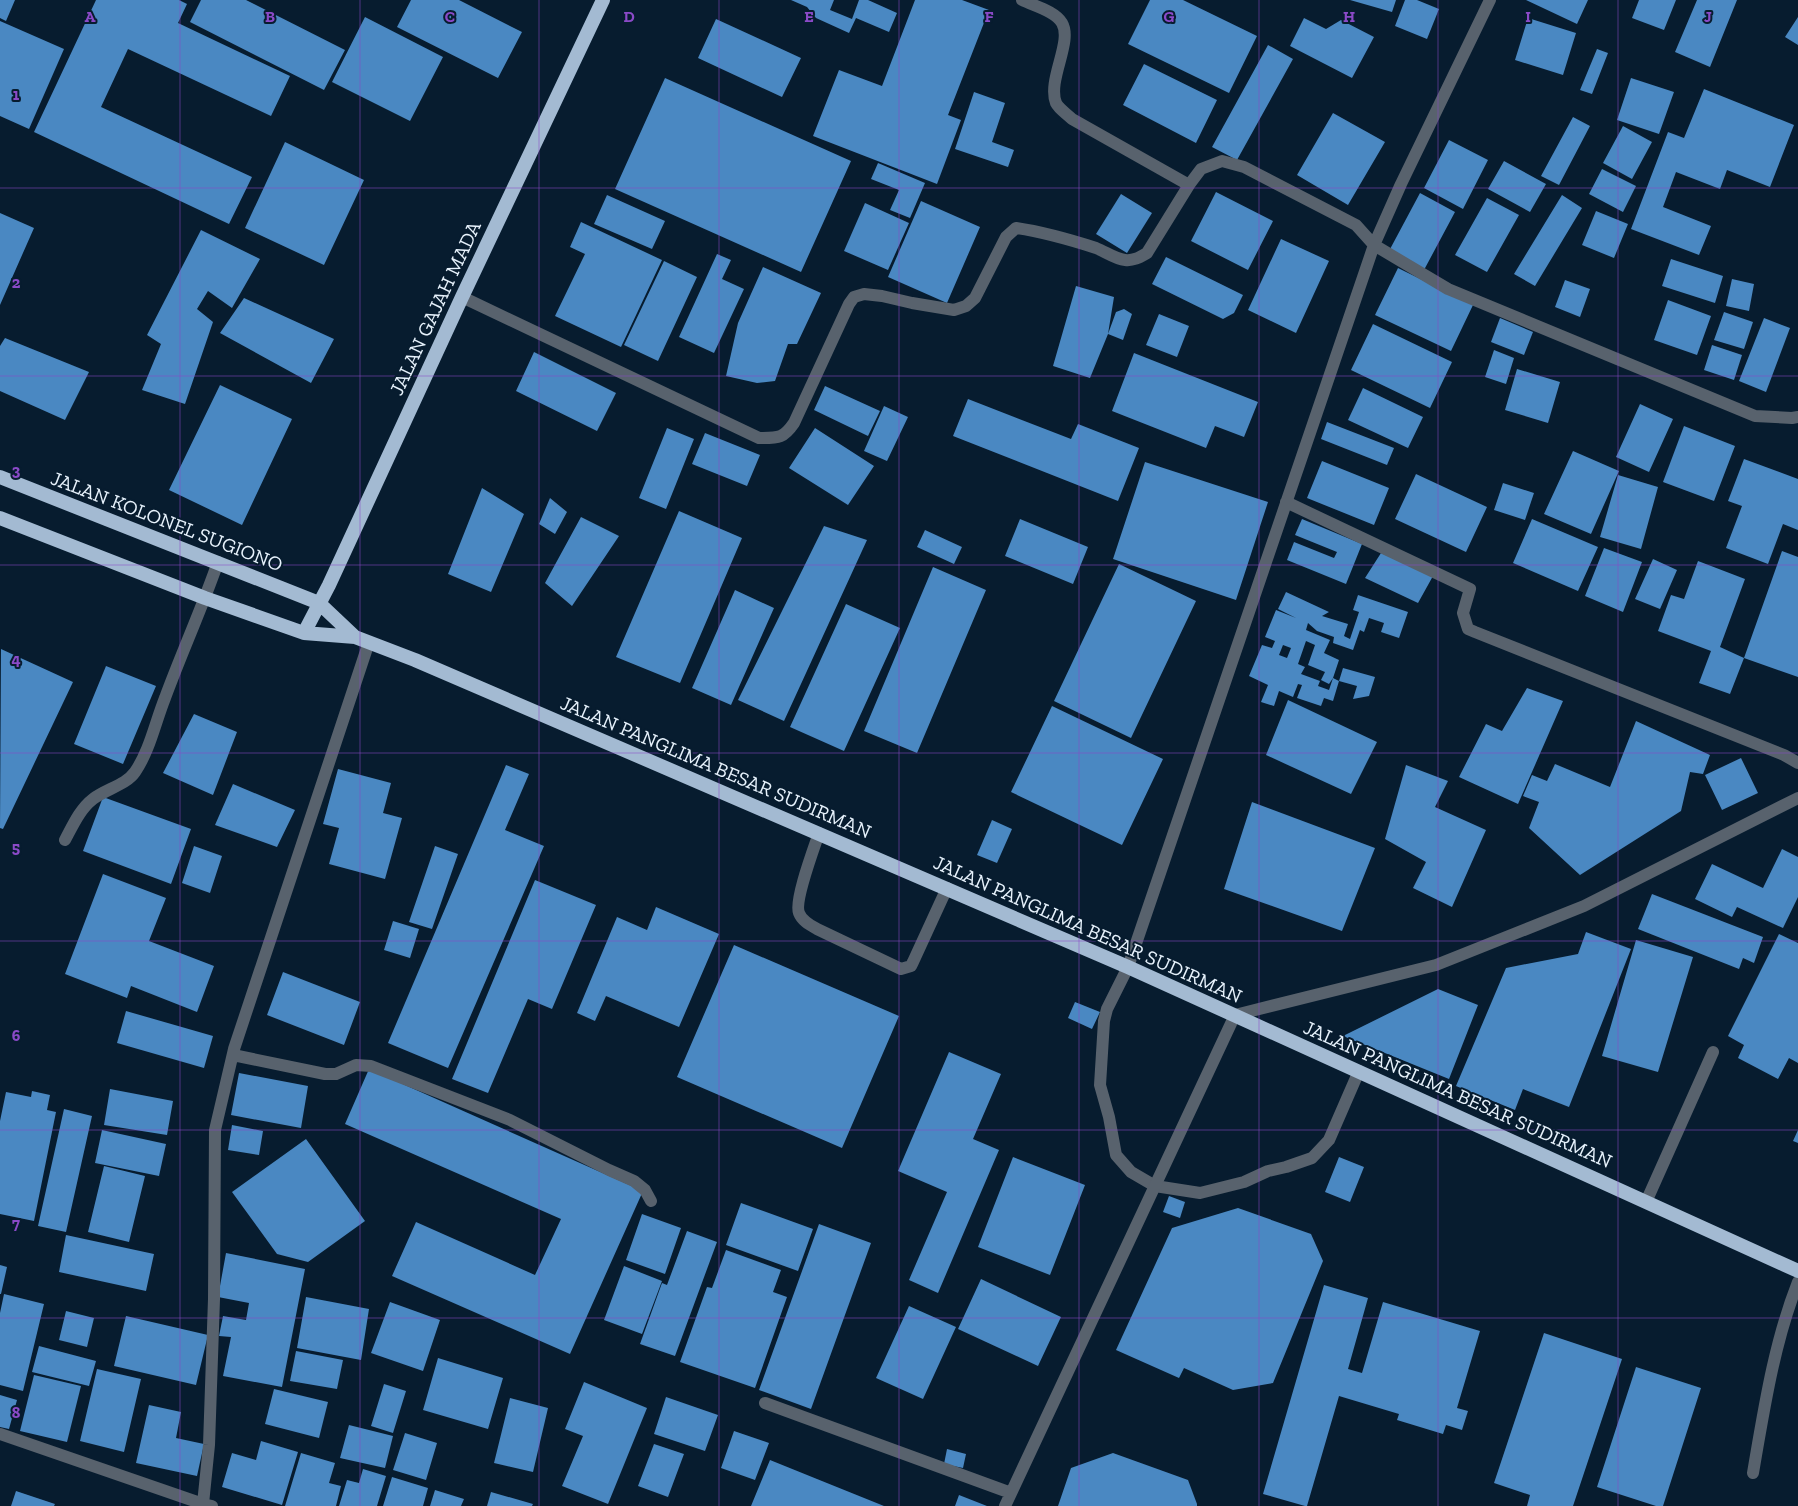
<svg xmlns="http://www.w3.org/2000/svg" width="1798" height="1506" font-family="'Zilla Slab',serif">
  <rect width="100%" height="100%" fill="#071c2f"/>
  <path fill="#4a88c2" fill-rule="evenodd" d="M0,0H15L6,21L0,18Z
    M96,0H179L187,4L178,23L290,76L271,116L128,49L101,107L252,177L229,224L34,132Z
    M201,0H246L345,50L324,90L190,22Z
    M411,0H459L522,32L498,78L397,27Z
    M791,0H834L830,10L852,19L859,0H868L897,13L889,32L856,18L849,33L816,18L807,7Z
    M915,0H962L989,10L948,115L961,120L937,184L813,136L839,70L882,86Z
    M1150,0H1183L1257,36L1229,93L1128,44Z
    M1350,0H1396L1392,12Z
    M1405,0H1417L1439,9L1427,39L1395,26Z
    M1526,0H1588L1577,24Z
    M1639,0H1676L1664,30L1632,18Z
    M1697,0H1737L1710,67L1675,52Z
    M365,17L443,57L410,121L332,82Z
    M1798,17V45L1785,37Z
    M1304,18L1326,29L1341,20L1374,37L1352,78L1290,46Z
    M1528,18L1576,33L1563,75L1515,60Z
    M716,19L801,58L782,97L698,58Z
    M0,21L64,49L29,129L0,116Z
    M1268,45L1293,59L1237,160L1212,147Z
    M1597,49L1608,53L1592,94L1580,90Z
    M1144,64L1217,100L1196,143L1123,105Z
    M665,78L851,161L801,272L615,189Z
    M1631,78L1674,92L1659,134L1617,120Z
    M1704,89L1794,125L1770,187L1727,170L1720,189L1676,172L1663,207L1711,226L1699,255L1631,229L1668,132L1684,138Z
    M974,92L1005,103L992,142L1014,150L1008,167L955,149Z
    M1333,113L1385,142L1348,205L1297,175Z
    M1573,117L1590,126L1559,185L1541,176Z
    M1623,126L1652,142L1632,179L1603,163Z
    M1449,140L1488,160L1463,209L1424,188Z
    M285,142L364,180L324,265L245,228Z
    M1504,161L1546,184L1530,212L1488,189Z
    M878,163L925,183L910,218L890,210L899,190L871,179Z
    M1602,169L1636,186L1623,212L1589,194Z
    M1216,192L1273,221L1248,270L1191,241Z
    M1420,193L1455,212L1424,270L1389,251Z
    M1121,194L1152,213L1127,253L1096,234Z
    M607,195L665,221L652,249L594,224Z
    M1562,195L1582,208L1535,286L1514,274Z
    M1487,198L1519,215L1487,272L1455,255Z
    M921,201L980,227L947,303L888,277Z
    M865,203L909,223L888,270L844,251Z
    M1596,211L1628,224L1614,258L1582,245Z
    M0,213L34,228L0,305Z
    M581,222L662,260L621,347L555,316L585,254L570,247Z
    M201,230L260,259L232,308L208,291L197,309L213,322L185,404L142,390L161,344L147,335Z
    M1281,239L1329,261L1296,333L1248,310Z
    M717,254L731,260L722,279L744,289L714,353L679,337Z
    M1166,257L1243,295L1234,313L1223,319L1152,284Z
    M1671,259L1723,276L1715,303L1662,286Z
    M664,261L697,277L658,361L624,345Z
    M763,267L821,293L797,344H788L775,381L757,383L726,376L738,323Z
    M1398,268L1473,305L1451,351L1375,315Z
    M1732,279L1754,284L1749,311L1726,306Z
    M1565,280L1590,289L1580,317L1555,307Z
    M1076,286L1114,297L1108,334L1090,378L1053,366Z
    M244,298L334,339L311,383L220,333Z
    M1668,300L1711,316L1697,355L1654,340Z
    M1124,309L1132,314L1123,340L1108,334L1116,312Z
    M1724,312L1753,322L1744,349L1714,340Z
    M1159,314L1189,326L1177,357L1146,345Z
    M1500,318L1533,332L1524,355L1491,342Z
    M1764,318L1790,328L1766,392L1739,381Z
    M1373,324L1452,362L1430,408L1351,370Z
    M5,338L89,372L65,420L0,391V346Z
    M1712,345L1742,355L1734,380L1704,370Z
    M1494,350L1514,358L1506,384L1485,377Z
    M534,352L616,393L597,431L516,391Z
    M1134,353L1258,402L1244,437L1215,426L1206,448L1112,411Z
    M1517,369L1560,382L1548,423L1505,410Z
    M220,385L292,419L242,525L169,490Z
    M825,386L880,411L868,436L814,410Z
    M1363,388L1423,417L1408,448L1348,420Z
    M968,399L1071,439L1078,424L1139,448L1118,501L953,436Z
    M1640,404L1673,419L1649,472L1616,457Z
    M884,406L908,417L887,461L864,451Z
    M1327,422L1394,448L1387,465L1321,439Z
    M1684,426L1735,446L1714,501L1663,482Z
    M667,428L694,439L666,509L639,498Z
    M815,428L874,466L848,505L789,468Z
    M705,433L760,455L747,486L692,464Z
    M1573,451L1619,471L1591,534L1544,514Z
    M1744,459L1798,479V530L1783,524L1768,564L1726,548L1742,506L1728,501Z
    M1322,461L1389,488L1374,525L1307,498Z
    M1145,462L1268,502L1236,600L1113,559Z
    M1416,474L1487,507L1466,552L1395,519Z
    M1618,475L1658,487L1641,549L1600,537Z
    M1503,483L1534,493L1525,520L1494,510Z
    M482,488L524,514L491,592L448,574Z
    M550,498L567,512L555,534L539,524Z
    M679,511L742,538L680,683L616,657Z
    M581,517L619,536L572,606L545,583Z
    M1020,519L1088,547L1073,584L1005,556Z
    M1302,519L1362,544L1346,584L1287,560L1294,542L1334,558L1337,552L1295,535Z
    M1532,519L1598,547L1578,591L1513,563Z
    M824,526L867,540L784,721L738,700Z
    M925,530L962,547L954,564L917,547Z
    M1604,548L1642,562L1623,612L1585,596Z
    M1782,551L1798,557V677L1744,658Z
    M1381,553L1433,576L1418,603L1365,578Z
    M1653,559L1677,570L1660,609L1635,599Z
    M1698,561L1745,579L1720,647L1744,658L1730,694L1699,683L1711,651L1658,631L1671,595L1684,599Z
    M1119,564L1196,601L1131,738L1054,701Z
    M933,567L986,590L917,753L864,731Z
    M735,590L774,608L731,705L692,688Z
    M1286,592L1329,612L1322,616L1348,624L1344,636L1350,639L1359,612L1353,610L1358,595L1408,612L1399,638L1381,632L1384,623L1369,618L1364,632L1360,630L1353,650L1333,643L1334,637L1317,631L1308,623L1306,630L1330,640L1324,653L1339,660L1333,678L1329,684L1321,680L1325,672L1308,665L1315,645L1306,641L1298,664L1305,667L1301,674L1320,681L1318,686L1329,690L1333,678L1339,681L1333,701L1324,698L1321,706L1297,698L1302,685L1298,684L1293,697L1279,691L1274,706L1261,702L1268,685L1249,676L1262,645L1272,648L1275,641L1265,637L1276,610L1296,618L1278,609ZM1283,645L1291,648L1287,658L1279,655Z
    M846,604L900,628L844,751L790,727Z
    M1,649L73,682L3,829L0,828Z
    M106,666L156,686L123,764L74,744Z
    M1343,668L1375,677L1369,696L1353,699L1357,686L1339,681Z
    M1527,688L1563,701L1518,804L1459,777L1486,724L1502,731Z
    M1288,700L1377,742L1351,794L1266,755Z
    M1052,706L1163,759L1122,845L1011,792Z
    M194,714L237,732L213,795L163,773Z
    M1636,721L1710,755L1703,774L1690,772L1681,811L1580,875L1529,828L1539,802L1523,796L1532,775L1547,781L1555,764L1610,787Z
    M1741,758L1758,793L1722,810L1705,775Z
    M506,765L529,774L505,830L544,846L448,1068L388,1043Z
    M1406,765L1448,781L1435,807L1486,830L1452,907L1413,888L1426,862L1385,839Z
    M338,769L391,783L383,813L402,818L385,879L329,864L339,828L323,824Z
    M233,784L295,810L277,847L215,825Z
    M103,797L191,829L171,884L83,851Z
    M1252,802L1375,848L1342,931L1224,889Z
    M992,820L1012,829L997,863L977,855Z
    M194,846L222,856L210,893L182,883Z
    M435,846L458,854L432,929L409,922Z
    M1782,849L1798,857V897L1783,928L1737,907L1732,917L1695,899L1712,864L1763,888Z
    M103,874L166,898L149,941L214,966L197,1012L131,986L127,998L65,974Z
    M535,880L596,905L552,1009L528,999L488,1093L452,1079Z
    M1652,894L1763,937L1754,963L1743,958L1739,969L1638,929Z
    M656,907L719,934L679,1027L606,996L595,1021L577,1013L617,917L647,930Z
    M393,921L419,929L410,958L384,950Z
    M1586,932L1631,949L1569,1107L1523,1089L1515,1110L1456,1086L1506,968L1578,954Z
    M1779,934L1798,943V1063L1789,1058L1778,1079L1738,1058L1744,1045L1728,1036Z
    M1636,940L1693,957L1658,1072L1602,1056Z
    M734,945L899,1016L842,1148L677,1077Z
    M283,972L360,1002L344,1045L267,1015Z
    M1438,989L1478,1005L1449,1079L1343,1036Z
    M1075,1002L1100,1012L1092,1029L1068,1018Z
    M126,1011L213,1036L204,1068L117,1043Z
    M949,1052L1001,1074L973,1139L999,1150L938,1293L909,1280L947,1192L898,1171Z
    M369,1069L643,1191L570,1354L392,1276L416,1222L535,1275L561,1219L345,1124Z
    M239,1073L308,1086L301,1128L231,1115Z
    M110,1089L173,1101L167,1135L104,1125Z
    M32,1091L50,1095L47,1110L56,1112L34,1221L0,1214V1121L6,1092L31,1097Z
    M64,1109L92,1116L66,1232L38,1226Z
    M232,1125L263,1131L259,1155L228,1150Z
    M102,1130L166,1144L159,1176L95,1163Z
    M1798,1130V1143L1793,1141Z
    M306,1139L365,1221L308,1262L277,1254L232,1192Z
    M1013,1157L1085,1185L1050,1275L978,1247Z
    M1339,1157L1364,1167L1350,1202L1325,1192Z
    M104,1166L145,1176L129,1242L88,1232Z
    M1169,1196L1185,1202L1180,1218L1163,1212Z
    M741,1203L813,1229L798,1271L726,1245Z
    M1238,1208L1311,1234L1323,1261L1273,1383L1233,1390L1184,1368L1179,1378L1116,1350L1172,1228Z
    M642,1214L681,1228L665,1274L626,1260Z
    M819,1224L871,1243L811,1409L759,1390Z
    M687,1231L717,1242L675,1356L640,1344L662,1283L667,1285Z
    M66,1235L154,1254L146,1291L59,1272Z
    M726,1250L781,1270L773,1292L787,1297L755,1388L680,1362L707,1287L712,1288Z
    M226,1253L305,1269L282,1387L223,1376L231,1337L219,1336L223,1316L246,1320L249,1303L218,1297Z
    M0,1265L7,1267L1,1294H0Z
    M624,1266L662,1281L642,1334L604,1320Z
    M981,1279L1061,1317L1038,1366L958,1329Z
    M1324,1285L1368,1298L1348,1369L1362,1373L1383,1302L1480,1331L1457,1408L1468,1411L1462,1430L1446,1425L1443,1434L1397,1420L1399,1414L1339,1396L1307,1506H1305L1263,1494Z
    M4,1294L44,1304L23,1391L0,1385V1313Z
    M306,1297L369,1309L361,1360L297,1348Z
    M390,1302L440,1320L423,1371L371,1353Z
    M909,1306L956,1327L923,1399L876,1378Z
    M66,1311L94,1318L87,1347L59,1340Z
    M126,1316L208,1335L196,1385L114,1366Z
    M1544,1333L1622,1359L1573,1506H1527L1530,1495L1494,1483Z
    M39,1346L96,1361L89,1386L32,1372Z
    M296,1351L343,1360L337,1389L290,1381Z
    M438,1358L503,1378L488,1429L423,1410Z
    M1636,1367L1701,1388L1663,1506H1656L1597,1487Z
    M97,1369L141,1379L124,1452L80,1441Z
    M34,1375L81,1386L67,1442L20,1431Z
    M584,1382L647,1408L608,1504L562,1486L583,1436L565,1429Z
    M384,1384L406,1391L393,1433L371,1426Z
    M274,1389L328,1402L319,1438L265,1424Z
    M0,1395L17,1400L9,1429L0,1427Z
    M666,1397L718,1415L705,1451L654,1434Z
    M510,1398L548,1408L533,1472L494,1463Z
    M149,1405L181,1412L176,1438L204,1444L197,1476L136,1463Z
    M349,1425L393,1436L385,1468L340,1458Z
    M734,1431L769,1443L755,1480L721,1468Z
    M405,1433L437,1443L426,1480L393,1470Z
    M261,1441L298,1452L282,1505L222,1487L232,1453L256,1460Z
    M654,1444L684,1454L668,1497L638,1486Z
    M947,1449L966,1454L963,1468L944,1464Z
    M301,1453L335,1463L329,1483L341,1486L336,1506H285Z
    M1113,1453L1188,1480L1197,1504V1506H1058L1071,1468Z
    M770,1460L817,1479L884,1506H751Z
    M363,1469L386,1476L377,1506H339L347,1480L359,1483Z
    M392,1477L428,1488L423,1506H383Z
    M435,1490L464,1499L461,1506H430Z
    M16,1491L55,1504L54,1506H11Z
    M491,1492L533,1504L532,1506H487Z
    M959,1495L987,1506H955Z"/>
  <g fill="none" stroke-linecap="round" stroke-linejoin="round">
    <path stroke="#58626d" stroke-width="12" d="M819,833C814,848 794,901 799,913C802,921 810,925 817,929L901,969L911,966L913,962L947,888
      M1128,967L1107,1009L1104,1021L1100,1085L1109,1117L1116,1155L1131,1172L1155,1186L1200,1193L1244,1182L1268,1171L1286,1167L1312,1158L1329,1140L1359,1071
      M1646,1202L1713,1052
      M1753,1473C1764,1409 1774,1343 1798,1282"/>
    <path stroke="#58626d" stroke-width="12" d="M1022,0C1034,6 1055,11 1062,23C1073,42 1047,80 1056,103C1059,109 1067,114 1072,119L1189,185
      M462,297L759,438C778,438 783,439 794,423L849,304L854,297L864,294L882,296L912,303L954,310L966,306L975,298L1006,237L1016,228C1043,232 1071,240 1096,248C1106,252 1115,259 1125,260C1134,261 1140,257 1147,253L1189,185L1201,169L1222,161L1244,167L1356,225L1374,245L1448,289L1755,416L1792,418L1798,417
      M1286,502L1470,589L1463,613L1468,629L1475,632L1784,755L1798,763
      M65,840C73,825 80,809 93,799C106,789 126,785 135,772C150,750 155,723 165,698C182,652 202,608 218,562
      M1128,967L1374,245L1401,184L1490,0
      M233,1055L325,1074H336L356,1065L371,1066L510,1120L609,1170L634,1181L645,1190L651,1201
      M765,1403L1011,1493
      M0,1434L203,1504V1506
      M212,1506L203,1504L209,1445L214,1299L215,1130L234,1049L369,642
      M1005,1506L1235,1015L1436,965L1584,906L1798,798"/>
    <path stroke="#a3bad2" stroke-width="14" d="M0,477L319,603L355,637
      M0,518L205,598L304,633L355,637L415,660L1128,967L1798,1271
      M304,633L329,585L462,297L603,0"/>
  </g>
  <path fill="none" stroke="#8b4ac8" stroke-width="1" stroke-opacity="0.55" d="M180,0V1506M360,0V1506M539,0V1506M719,0V1506M899,0V1506M1079,0V1506M1259,0V1506M1438,0V1506M1618,0V1506M0,188H1798M0,376H1798M0,565H1798M0,753H1798M0,941H1798M0,1130H1798M0,1318H1798"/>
  <g text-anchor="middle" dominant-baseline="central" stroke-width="4" stroke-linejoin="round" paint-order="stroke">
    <g font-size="20" fill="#e7f2fc" stroke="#071c2f">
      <text transform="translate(435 308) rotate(-65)">JALAN GAJAH MADA</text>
      <text transform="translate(167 521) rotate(21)">JALAN KOLONEL SUGIONO</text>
      <text transform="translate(716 767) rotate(23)">JALAN PANGLIMA BESAR SUDIRMAN</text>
      <text transform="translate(1088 929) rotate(24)">JALAN PANGLIMA BESAR SUDIRMAN</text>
      <text transform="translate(1458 1094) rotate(24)">JALAN PANGLIMA BESAR SUDIRMAN</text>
    </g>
  </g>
  <g font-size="16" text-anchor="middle" font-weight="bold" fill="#8b4ac8" stroke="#071c2f" stroke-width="4" stroke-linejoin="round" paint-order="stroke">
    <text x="90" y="22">A</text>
    <text x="270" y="22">B</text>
    <text x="450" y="22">C</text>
    <text x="629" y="22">D</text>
    <text x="809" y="22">E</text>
    <text x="989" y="22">F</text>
    <text x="1169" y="22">G</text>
    <text x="1349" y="22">H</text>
    <text x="1528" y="22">I</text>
    <text x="1708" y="22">J</text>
    <text x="16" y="100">1</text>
    <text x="16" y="288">2</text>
    <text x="16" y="476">3</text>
    <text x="16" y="665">4</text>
    <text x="16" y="853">5</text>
    <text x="16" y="1041">6</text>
    <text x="16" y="1229">7</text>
    <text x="16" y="1418">8</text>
  </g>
</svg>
